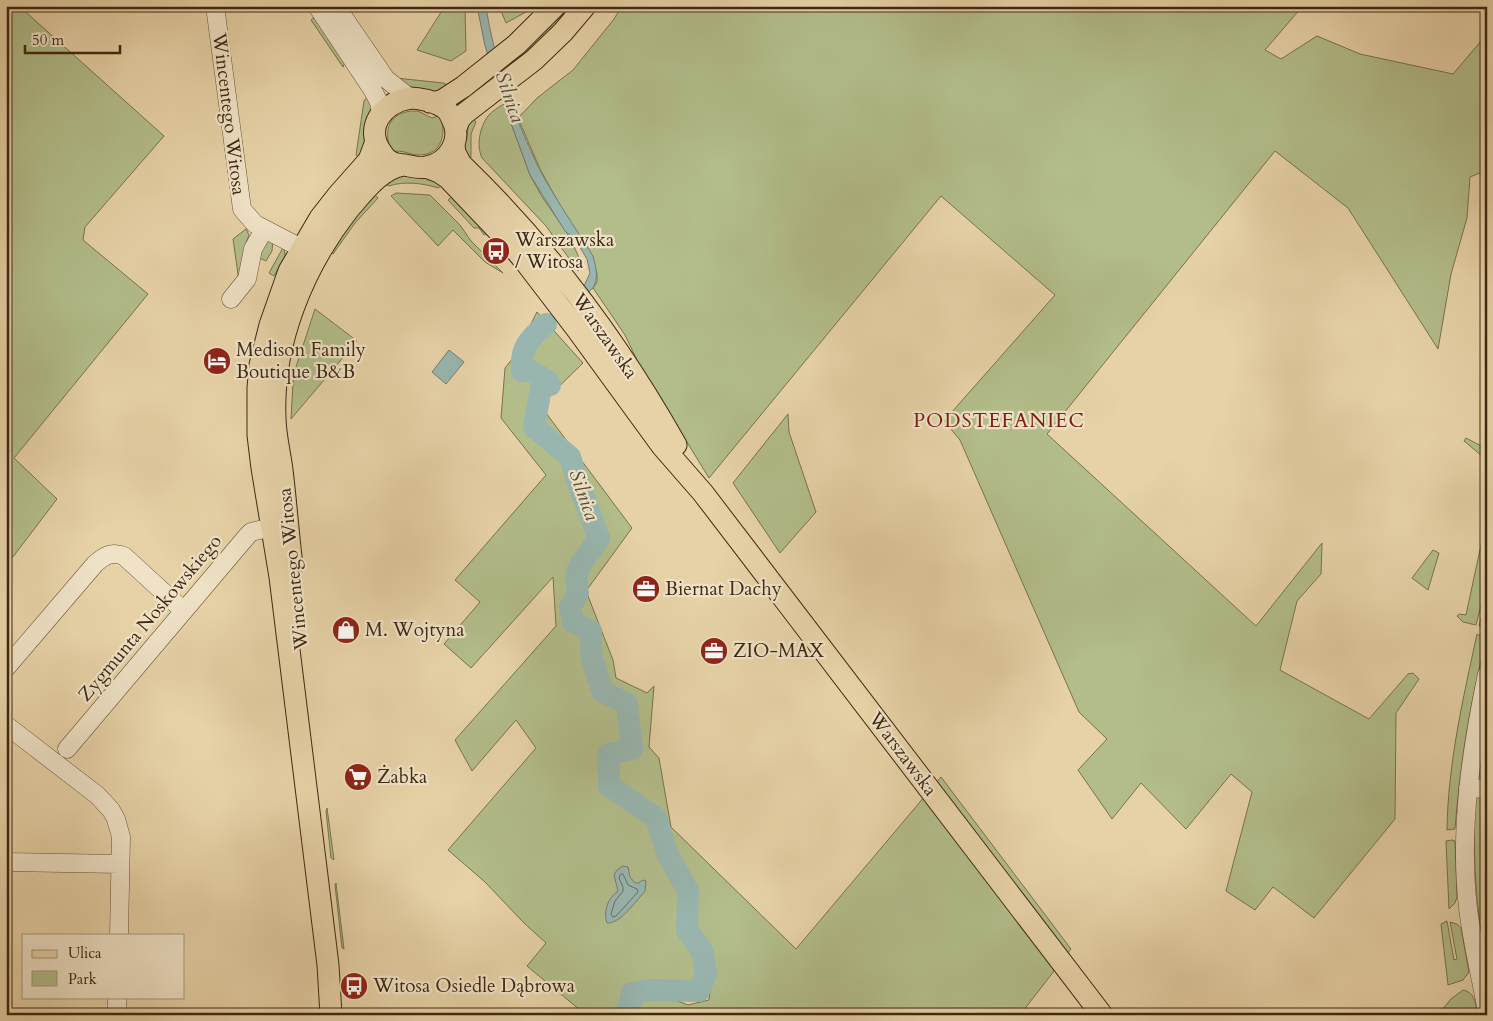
<svg xmlns="http://www.w3.org/2000/svg" width="1493" height="1021" font-family="Cardo,serif">
  <rect width="100%" height="100%" fill="#e7d2a7"/>
  <filter id="stains"><feTurbulence type="fractalNoise" baseFrequency=".004" numOctaves="4"/><feColorMatrix values="0 0 0 0 .2 0 0 0 0 .09 0 0 0 0 .02 0 0 0 .5 -.17"/></filter>
  <radialGradient id="worn" r=".72"><stop offset=".6" stop-color="#630" stop-opacity="0"/><stop offset="1" stop-color="#630" stop-opacity=".3"/></radialGradient>
  <path fill="#b2bd8a" stroke="#78724e" d="M6,6H19L164,136L85,227L83,240L148,294L14,458L57,499L6,566Z
    M445,6H465L466,51L451,61L417,50Z
    M499,6H537L506,23Z
    M564,6H576L519,63L516,54Z
    M622,6H1299L1301,8L1265,50L1281,59L1317,36L1360,54L1453,74L1487,34V170L1470,177L1467,218L1451,274L1438,349L1348,208L1275,151L1047,434L1256,626L1322,543L1321,574L1297,601L1280,670L1369,719L1408,674L1413,673L1419,679L1396,713L1395,819L1314,918L1273,887L1255,910L1226,891L1252,792L1231,774L1186,829L1141,783L1112,819L1078,770L1107,739L1079,712L960,440L944,421L1055,295L941,196L709,478L639,364L625,335L593,288L597,282V273L540,169L518,118L537,98L573,70L614,19Z
    M313,18H316L345,62L343,67L311,20Z
    M396,78L443,83L448,85L436,93L402,86Z
    M367,97L371,105V109L361,159L356,155L364,101Z
    M504,104L530,175L541,195L569,236L583,266L578,271L546,226L482,158C476,145 480,127 488,116C492,111 499,107 504,104Z
    M411,111H418L432,118L440,115C447,133 442,155 419,155C409,155 403,149 392,152C383,133 387,114 411,111Z
    M472,117L476,122L471,134V157L467,160L463,150L467,138L468,126Z
    M400,175L431,176L445,183L438,188C423,183 403,181 389,186L384,183Z
    M373,193L378,198L355,223L333,254L330,248Z
    M396,193L430,195L460,225L471,241L503,273L485,262L453,230L438,246L391,196Z
    M456,193L486,234L484,235L479,228H474L448,200Z
    M246,229L249,235C242,251 242,266 237,283L238,274L233,239Z
    M270,241H273L272,251L266,261L257,257L266,242Z
    M284,246L285,256L274,276L269,273Z
    M315,309L357,341L291,419L293,382L295,370Z
    M537,312L583,363L540,405L632,528L586,591L613,660L616,678L647,693L654,686L649,747L659,758L671,827L796,949L941,777L1071,949L1020,1015H628L638,999L663,995L688,1005L709,1000C712,968 717,958 692,933L693,892C681,905 681,922 682,939L698,953L700,968L697,990L691,992L661,985L632,991L616,1015H586L527,966L546,943L524,923L485,882L448,850L536,748L516,720L472,771L455,740L556,626L553,577L471,668L444,644L480,602L455,580L546,475L501,418L505,368L514,357Z
    M788,414L789,432L816,512L780,553L733,483Z
    M1466,438L1487,449V460L1464,441Z
    M1487,517V582L1476,625L1463,622L1457,616L1459,614L1466,615Z
    M1433,550L1439,553L1428,590L1412,578Z
    M1487,596V624L1479,626Z
    M1477,634L1482,637L1485,645C1469,708 1460,764 1455,829L1447,830C1448,763 1463,699 1477,634Z
    M1487,720V759L1484,780L1478,776Z
    M1483,794L1481,837L1483,896L1487,928V963C1475,909 1473,854 1475,799Z
    M327,808L334,860L331,858L326,811Z
    M1452,840L1455,841L1457,897L1455,903L1449,909L1446,841Z
    M336,883L344,949L342,948L335,885Z
    M1447,921L1454,960L1457,959L1450,922L1457,924L1461,928L1469,972L1463,980L1448,985L1441,924Z
    M1463,990C1476,993 1475,1003 1477,1015H1438L1451,999Z"/>
  <path fill="#98b6af" stroke="#747d71" d="M477,6H486C493,57 516,122 539,168C555,199 575,227 593,256C596,268 599,277 593,288L544,331L529,350L523,344L535,329L585,284L590,273L587,259L575,239L565,231L530,175L508,115L485,46Z
    M449,350L464,362L446,384L432,372Z
    M623,866L628,867L630,877L635,883H638L643,880L646,881L645,891C637,900 620,924 607,923C603,911 608,898 618,891L614,875L617,870Z"/>
  <path fill="#e7d2a7" d="M563,301L571,311L552,327L544,317Z"/>
  <g fill="none" stroke-linecap="round" stroke-linejoin="round">
    <path stroke="#6b6f61" stroke-width="1" d="M623,874L628,885L637,889L638,892L616,916L613,917L611,914L615,901L623,891V887L619,878L620,875Z"/>
    <path stroke="#98b6af" stroke-width="22" d="M546,324C529,339 520,348 522,371L529,370L548,381L550,385L541,388L534,427L570,457L577,480L599,538L579,567L576,578L578,593L570,607L573,622L591,631V654L602,691L627,704L632,749L609,754V786L656,818L667,853L688,891L687,930L702,951L706,973L699,991L650,990L632,993L630,1006L623,1015"/>
    <defs>
      <path id="minor" d="M215,6L242,209L255,224L301,248
        M317,6L372,89L379,102L381,114
        M336,6L386,79L410,98
        M231,299L247,279L253,249L264,230
        M6,668L95,564C104,556 111,551 124,556L184,611
        M1487,674C1471,751 1459,830 1468,908C1472,943 1481,977 1487,1012
        M6,725L97,795L111,810L116,819L121,837L119,935
        M67,749L248,535L251,532L272,527
        M1468,788L1487,789
        M6,862L120,864
        M117,1015V997"/>
      <path id="major" d="M410,98C419,98 434,101 443,107C447,109 450,114 452,119C463,139 449,163 426,167C419,169 411,166 404,165C400,164 396,164 393,163C388,161 384,157 382,153C363,128 383,102 410,98Z
        M430,102H436L443,100L463,87L517,44L555,6
        M456,128L459,120L464,114L534,60L563,32L585,6
        M454,145L455,153L461,164C546,246 618,342 676,445
        M426,167L439,172L448,178L509,242L527,264L576,328L662,446L703,493L1102,1015
        M292,565C288,533 286,502 282,470C280,453 275,435 275,417C272,343 303,268 348,210C362,194 381,168 403,165
        M331,1015L328,965L280,577L262,468L258,435V388L260,365L270,325L289,271L320,218L338,195L369,160L375,144"/>
    </defs>
    <use href="#minor" stroke="#685238" stroke-width="19"/>
    <use href="#major" stroke="#3e2813" stroke-width="23"/>
    <use href="#minor" stroke="#efe2c6" stroke-width="18"/>
    <use href="#major" stroke="#e7d2a7" stroke-width="21"/>
  </g>
  <defs>
    <symbol id="bus-disc" viewBox="-11 -11 22 22"><circle r="9.5" fill="#8f2418" stroke="#efe2c6"/><path d="M-5-6H5V4H4V6H2V4H-2V6H-4V4H-5ZM-3.5-4V0h7V-4ZM-3.5 1.2v1.5H-2V1.2ZM2 1.2v1.5H3.5V1.2Z" fill="#fff"/></symbol>
    <symbol id="hotel-disc" viewBox="-11 -11 22 22"><circle r="9.5" fill="#8f2418" stroke="#efe2c6"/><path d="M-6-4.5h1.5V1H6V5H4.5V3h-9V5H-6ZM-4 0a1.8 1.8 0 1 1 3.6 0ZM.5 0V-2.5h3Q6-2.5 6 0Z" fill="#fff"/></symbol>
    <symbol id="office-disc" viewBox="-11 -11 22 22"><circle r="9.5" fill="#8f2418" stroke="#efe2c6"/><path d="M-6-3h4V-5.5h4V-3h4V5H-6ZM-1-4.5V-3h2v-1.5ZM-6 0V1H6V0Z" fill="#fff"/></symbol>
    <symbol id="shop-disc" viewBox="-11 -11 22 22"><circle r="9.5" fill="#8f2418" stroke="#efe2c6"/><path d="M-5-2.5h2.3a2.7 3.5 0 0 1 5.4 0H5L5.5 6h-11ZM-1.5-2.5h3a1.5 2.3 0 0 0-3 0Z" fill="#fff"/></symbol>
    <symbol id="supermarket-disc" viewBox="-11 -11 22 22"><circle r="9.5" fill="#8f2418" stroke="#efe2c6"/><path d="M-6-5.5h2.5l.6 2H6L4.5 2H-2.5L-4.4-4H-6ZM-1.5 3.2a1.3 1.3 0 1 0 .1 0ZM3 3.2a1.3 1.3 0 1 0 .1 0Z" fill="#fff"/></symbol>
  </defs>
  <g fill-rule="evenodd">
    <use href="#bus-disc" x="480" y="235" width="32" height="32"/>
    <use href="#hotel-disc" x="201" y="345" width="32" height="32"/>
    <use href="#office-disc" x="630" y="573" width="32" height="32"/>
    <use href="#shop-disc" x="330" y="614" width="32" height="32"/>
    <use href="#office-disc" x="698" y="635" width="32" height="32"/>
    <use href="#supermarket-disc" x="342" y="761" width="32" height="32"/>
    <use href="#bus-disc" x="338" y="970" width="32" height="32"/>
  </g>
  <g text-anchor="middle" dominant-baseline="central" stroke-width="4.5" stroke-linejoin="round" paint-order="stroke">
    <g font-size="19" fill="#3e2813" stroke="#efe2c6">
      <text transform="translate(229 114) rotate(83)">Wincentego Witosa</text>
      <text transform="translate(605 336) rotate(55)">Warszawska</text>
      <text transform="translate(293 569) rotate(-96)">Wincentego Witosa</text>
      <text transform="translate(150 618) rotate(-50)">Zygmunta Noskowskiego</text>
      <text transform="translate(903 754) rotate(53)">Warszawska</text>
    </g>
    <g font-size="19" fill="#3e2813" stroke="#efe2c6" text-anchor="start">
      <text x="515" y="240">Warszawska<tspan x="515" dy="22">/ Witosa</tspan></text>
      <text x="236" y="350">Medison Family<tspan x="236" dy="22">Boutique B&amp;B</tspan></text>
      <text x="665" y="589">Biernat Dachy</text>
      <text x="365" y="630">M. Wojtyna</text>
      <text x="733" y="651">ZIO-MAX</text>
      <text x="377" y="777">Żabka</text>
      <text x="373" y="986">Witosa Osiedle Dąbrowa</text>
    </g>
    <g font-size="20" font-style="italic" fill="#544c3a" stroke="#efe2c6">
      <text transform="translate(510 97) rotate(71)">Silnica</text>
      <text transform="translate(584 495) rotate(70)">Silnica</text>
    </g>
    <g font-size="20" letter-spacing="1" fill="#7a1f14" stroke="#efe2c6">
      <text x="999" y="420">PODSTEFANIEC</text>
    </g>
  </g>
  <rect width="1493" height="1021" fill="none" stroke="#e7d2a7" stroke-width="25"/>
  <rect x="8" y="8" width="1478" height="1006" fill="none" stroke="#3e2813" stroke-width="2.5"/>
  <rect x="12" y="12" width="1468" height="996" fill="none" stroke="#3e2813"/>
  <rect x="22" y="934" width="162" height="65" fill="#efe2c6" stroke="#a8987e"/>
  <rect x="32" y="950" width="25" height="8" fill="#e7d2a7" stroke="#a8987e"/>
  <text x="68" y="958" font-size="15" fill="#3e2813">Ulica</text>
  <rect x="32" y="971" width="25" height="15" fill="#b2bd8a" stroke="#a8987e"/>
  <text x="68" y="984" font-size="15" fill="#3e2813">Park</text>
  <path d="M25 45v8h95v-8" fill="none" stroke="#3e2813" stroke-width="2.5"/>
  <text x="32" y="45" font-size="15" fill="#3e2813" stroke="#efe2c6" stroke-width="4" paint-order="stroke">50 m</text>
  <rect width="100%" height="100%" filter="url(#stains)"/>
  <rect width="100%" height="100%" fill="url(#worn)"/>
</svg>
